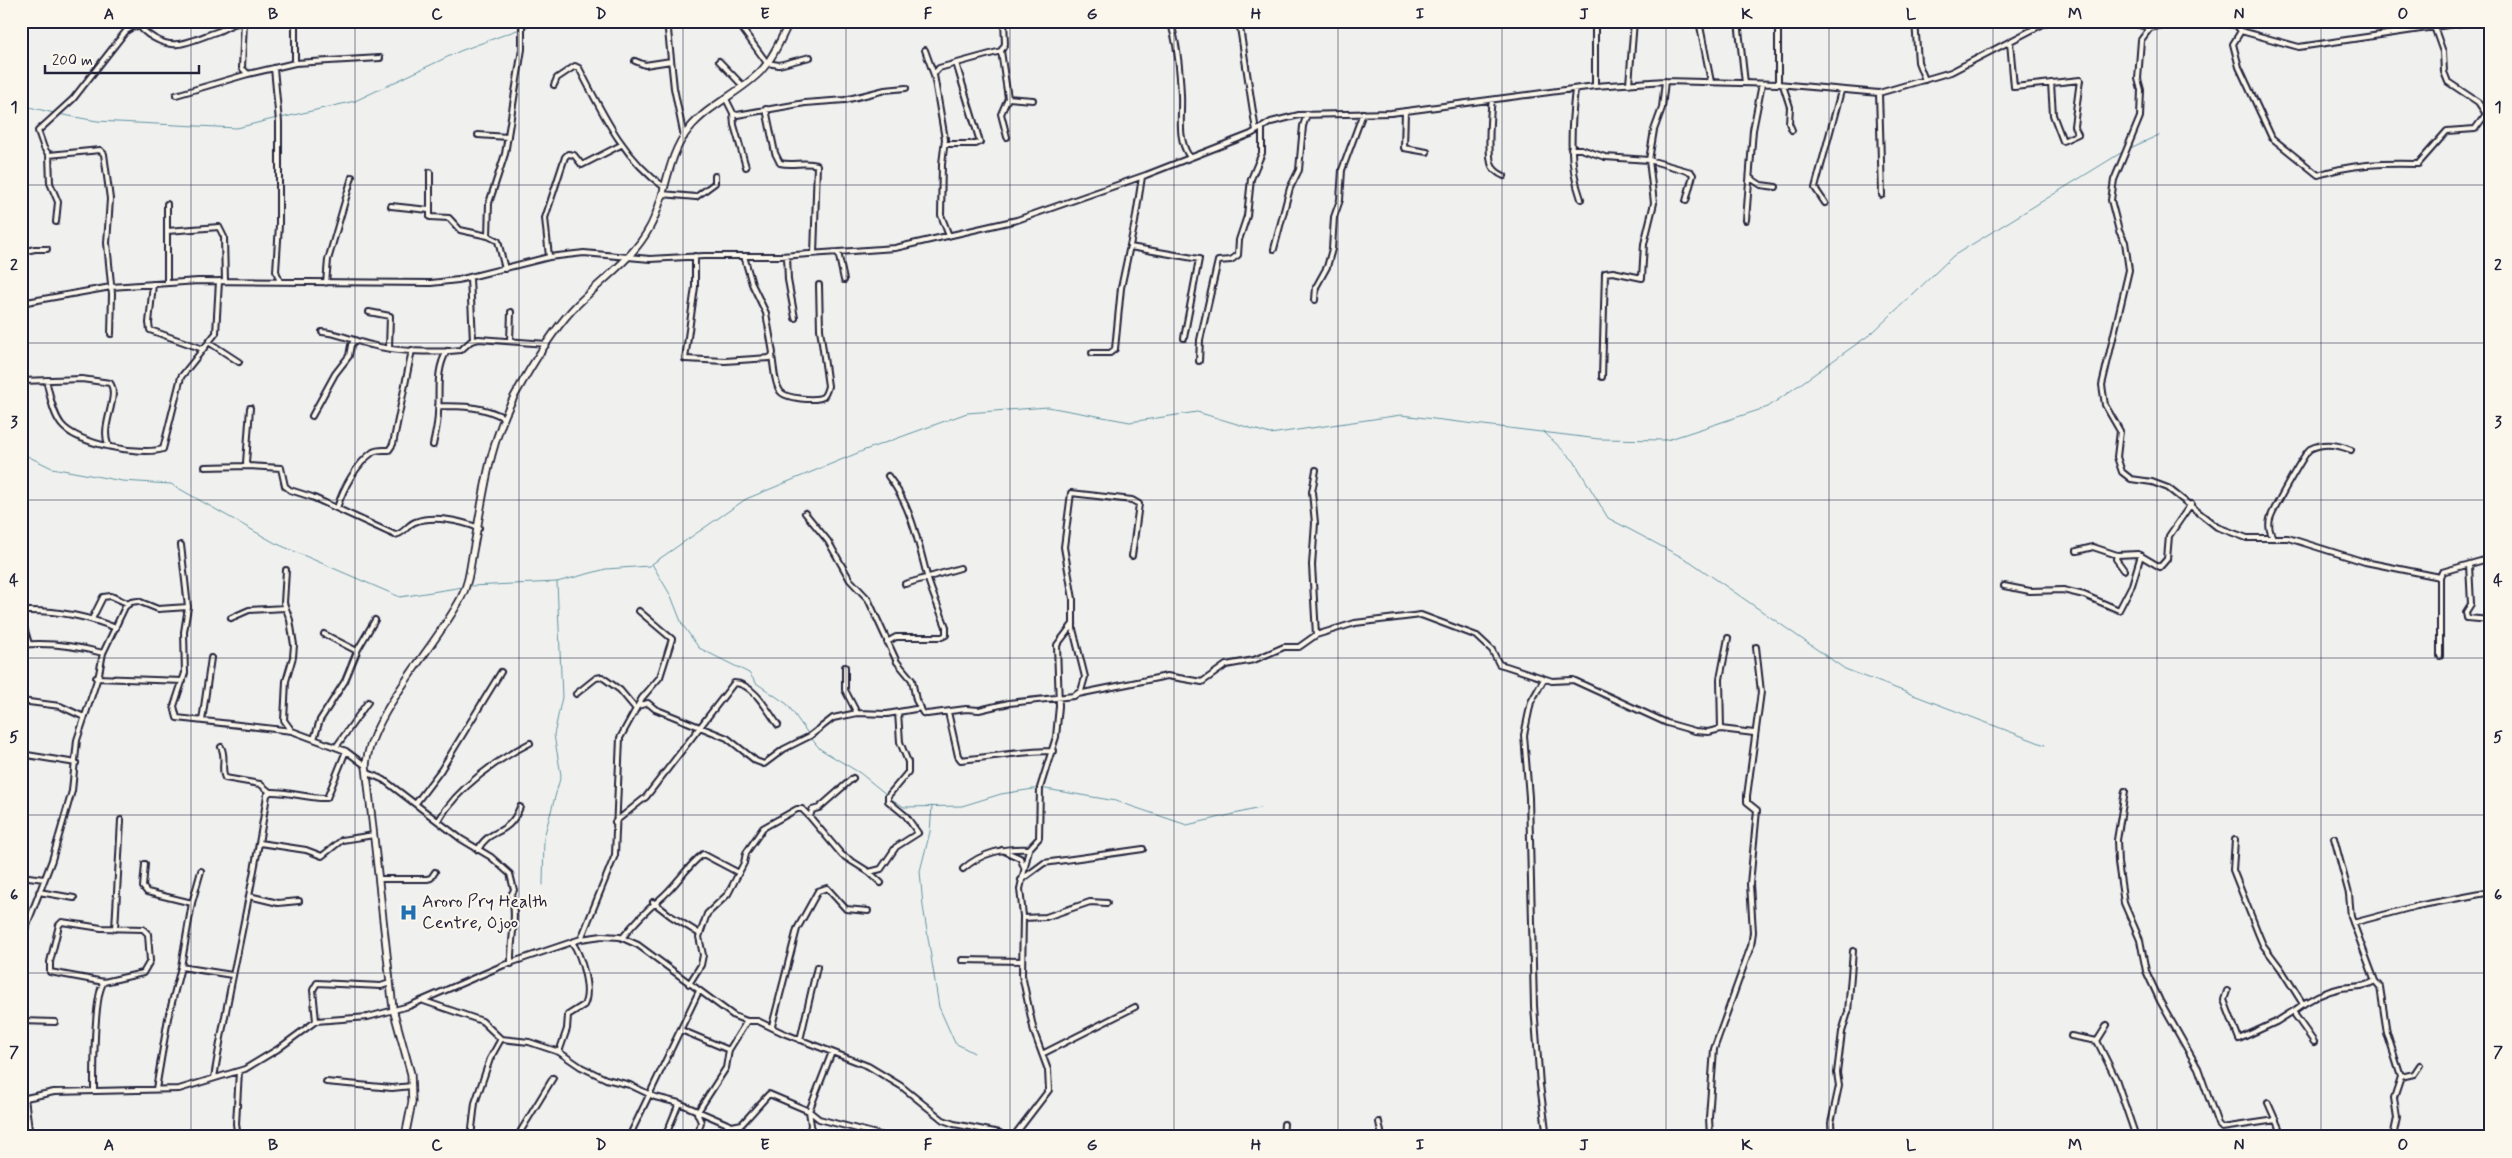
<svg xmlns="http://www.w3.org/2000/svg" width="2512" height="1158" font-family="Mynerve,sans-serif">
  <rect width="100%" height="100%" fill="#f0f1ef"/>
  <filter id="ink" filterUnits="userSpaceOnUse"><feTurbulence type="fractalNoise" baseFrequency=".02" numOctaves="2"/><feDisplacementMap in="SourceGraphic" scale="10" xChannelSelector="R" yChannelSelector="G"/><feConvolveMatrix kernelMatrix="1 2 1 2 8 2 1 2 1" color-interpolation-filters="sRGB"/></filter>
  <g filter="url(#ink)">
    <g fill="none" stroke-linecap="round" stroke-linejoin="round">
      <path stroke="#6192a0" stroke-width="1" d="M524,28L542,21
        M21,105L54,113
        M58,114L97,121L237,128L277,118
        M281,118L355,101L460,51L520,29
        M2128,149L2159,135
        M1543,431L1574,461L1608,518L1691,562L1845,669L2045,745
        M21,453L52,468L122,481L171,484L275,543L400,597L463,587
        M652,564L671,596L682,624L699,648L749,673L756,683L787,704L809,735
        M470,586L557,582L606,569L649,566L746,499L865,450L967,413L1048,407L1130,422L1197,412L1270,434L1401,415L1599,439L1667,440L1768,407L1872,333L1953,256L2124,151
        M811,738L820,749L860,773L887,795
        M890,798L904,807L962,806L1001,794L1040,788L1116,801L1187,825L1260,808
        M932,806L930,832L920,871L923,906L939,1007L955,1043L974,1053
        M543,885L544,837L561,775L554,735L562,697L557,582"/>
      <defs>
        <path id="street" d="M136,21C143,34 163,46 178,44C187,44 209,34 219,31C227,28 234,21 244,23
          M244,21L242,68L248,74
          M667,21L674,88L684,137
          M741,21L743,30L767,63L779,65L810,57
          M1170,21C1178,44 1180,71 1181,95C1182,117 1177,138 1189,156
          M1239,21L1256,131
          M1595,21V86
          M1699,21L1711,82
          M1738,21L1745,83
          M1778,21V84
          M1915,21L1918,62L1925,80
          M2124,21L2150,28L2179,21
          M2200,21L2236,25L2241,31L2299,47L2475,21
          M2150,28L2141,40L2138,79L2141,90L2140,117L2114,180L2111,200L2119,231L2125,242L2129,270L2102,385L2105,405L2120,431L2117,457L2122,472L2131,479L2152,482L2168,488L2217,527L2247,538H2288L2365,562L2440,577V656
          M2241,31L2233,44L2239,67L2272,138L2318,175C2352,164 2382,163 2418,164L2447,131L2475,129L2486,114L2478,102L2448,82L2444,72L2443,52L2432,21
          M2010,42L2014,87L2080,80L2074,126L2078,134L2063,141L2053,115L2051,83
          M925,50L934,75L945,139L942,164L941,215L949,236
          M1001,51L1008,98L1001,114L1007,137
          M635,61L645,65L671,61
          M719,61L743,86
          M295,63V21
          M274,68L279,122V225L276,271L280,282
          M934,74L939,68L1001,51L1005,44L1004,21
          M1629,84L1634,21
          M554,85L557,78L575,66L579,68C602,112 622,157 664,187
          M1783,85L1790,107L1789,123L1792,130
          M1575,89C1571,127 1568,163 1581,199
          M1879,93L1882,195
          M176,95L248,74L295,63L380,58
          M1008,98L1033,100
          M726,99L733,113L737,115L805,103L845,100L885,90L906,88
          M1492,100C1490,114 1488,150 1491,163C1492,169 1499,174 1504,176
          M766,109L775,153L780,163C793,166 805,161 817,165L814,254
          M1405,111L1404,148L1427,152
          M733,113L734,125L746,167
          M478,135L508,137
          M945,144H976L980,142L956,63
          M1571,149H1581L1605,157L1649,160L1691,172L1693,175L1686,201
          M49,155L50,183L58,202L56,222
          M430,172V217L449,218L460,230L488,236
          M1750,178L1761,185L1776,187
          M662,194L696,197L715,183V176
          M1825,203L1815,188L1841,91
          M391,206L429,210
          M1746,220L1753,130L1762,84
          M167,231L219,227L224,237L225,281
          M1130,247L1199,259L1184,338
          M1274,249L1290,188L1299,170L1303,126L1307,114
          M21,252L35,249H47
          M838,252L844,280
          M695,256V287L685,359L725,361L769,358L772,356L773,353L766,313L752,284L744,256
          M787,256L788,280L795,318
          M549,257L545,218L565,157L568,154L574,155L582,165L621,145
          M505,269L498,241L488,236L489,203L505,154L522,49V21
          M470,278L473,340
          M167,283V204
          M326,283L328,260L352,177
          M153,284L149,323L150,330L203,349
          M1315,300L1316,287L1327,267L1332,249L1334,217L1340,200L1342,170L1363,113
          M21,303L111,287L198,281L431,283L458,280L549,257L584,253L650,259L704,256H781L895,248L1017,220L1146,175L1251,134L1271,122L1299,115L1391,113L1595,86L1665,81L1778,84L1879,93L1951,72L2049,21
          M369,312L390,316L389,348
          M322,332C339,333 354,341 371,345C396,352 435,353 461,350L471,341L479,339L547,344
          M111,334L112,294L107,243L110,199L104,154L100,150L49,155L44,148L38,131L73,99L126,31L134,26L139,27
          M510,341L511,312
          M210,343L239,362
          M1092,353H1110L1115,349L1121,288L1135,222L1142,177
          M772,356C774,366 774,383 780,391C785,399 816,401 823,397C826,394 827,390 828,386L820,329L819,285
          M1199,361L1200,340L1218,261L1231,260L1238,255L1239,240L1247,216L1251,179L1262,153V128
          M1602,377L1605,273L1613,272L1642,278L1644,244L1654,203L1649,160L1654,130L1662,108L1665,81
          M46,380C50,394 52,412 61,424C76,444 141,456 163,449L181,377L216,333L219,281
          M21,381L82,379L110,383C120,396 100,426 108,444
          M438,406C460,406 485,406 504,418
          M250,408L246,463L248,466L281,468L285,486L290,490L312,497L395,535C404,534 407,525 415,522C434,515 461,521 479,528
          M312,416L335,374L349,356L351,345L355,340
          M433,445C435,435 438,424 438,413C440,391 435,371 447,351
          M205,467L248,466
          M337,508C343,489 356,464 373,452C378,449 384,450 389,450L393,444L412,350
          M805,513L828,541L850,580L868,599L897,662L912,680L916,700L923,713L927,714L966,709L979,710L1009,703L1074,696L1081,691L1085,677L1073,629V599L1064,547L1071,493L1132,500L1139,504L1132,556
          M2273,538C2270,532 2268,527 2270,519C2272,511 2305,452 2310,449C2323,442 2339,445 2351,450
          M181,545L188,607L184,632L185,673L174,706L177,718L292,731
          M2077,551L2093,547L2117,555L2138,554L2160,567L2167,559L2169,536L2191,504
          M2117,555L2116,559L2124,570
          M2469,565L2471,604L2466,612L2467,618L2491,620
          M286,570L284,603L290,620L294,645L293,657L286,681L284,720L292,731L346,751L366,766
          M2440,577L2442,572L2491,558
          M905,584L960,568
          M2004,586L2030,591L2063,590L2084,595L2119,610L2132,585L2141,555
          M21,607L24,627L29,644
          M22,611C55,610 85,615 116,628
          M231,618L249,610L285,608
          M92,619L103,597L111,596L129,604
          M324,634L357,651
          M1316,635L1355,623L1421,615L1477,636L1492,650L1499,664L1506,666L1552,681L1573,680L1667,723L1695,731L1708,732L1721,729L1754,733
          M887,642L896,637H942L946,635V627C940,610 932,594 927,576C918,542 911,505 888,476
          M21,645C49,642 76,646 103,653
          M845,667V690L857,713
          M96,678L183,681
          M1544,679L1531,702L1524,735L1529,797L1534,1006L1540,1085L1547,1137
          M576,694L596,678L602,677L620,690L635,708
          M1078,694L1167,676L1202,682L1226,665L1254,660L1284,647H1299L1316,635L1312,565L1315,523L1312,492L1316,470
          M21,701L60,706L84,717
          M638,706L648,703L655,709L727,738L756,761L764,764L784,749L810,736L833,718L857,713L887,714L921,708
          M948,712L958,756L961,760C992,757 1022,751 1053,751
          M202,721L211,658
          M1721,729L1720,679L1728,638
          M314,739L320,720L345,681L358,649L375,620
          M221,747C227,758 220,768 225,778L260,784L270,792
          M336,747L368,702
          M21,754L76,763
          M368,773L384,780L461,839L491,857L510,874L514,890L511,895C518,915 510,941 511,964
          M2125,791L2117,840L2118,863L2124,903L2140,940L2146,971L2160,1001L2198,1068L2218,1124L2222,1128L2276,1120
          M416,803L441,770L501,672
          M810,817L842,855L869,872L881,883
          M439,820C457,788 498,759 530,743
          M615,822L646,797L734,683C753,683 768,711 778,725
          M2334,838L2349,894L2351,917L2375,981L2380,987L2387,1033L2401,1077L2394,1098L2397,1118L2393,1137
          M2235,840L2233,870L2258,933L2263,945L2281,969L2303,1004
          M260,843L306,850L322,856L342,840L374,835
          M478,850C489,827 508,838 520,807
          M1002,850L1020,858L1024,867
          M145,864L143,887L147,892L192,903
          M963,869C982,852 1004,848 1029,849
          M869,872L881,869L896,847L918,833L906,816L888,801V796L908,772V762L900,742L898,712
          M21,876L44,879
          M380,879H427L431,878L435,872
          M1021,880L1044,863L1143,849
          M39,892L74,898
          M249,896L278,903L299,901
          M653,902L671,916L700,934
          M1023,918L1046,917L1090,902L1107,903
          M62,922L101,928L143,929L148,934L150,961L143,973L104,982L50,972V962L59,925Z
          M2353,923L2417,906L2491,892
          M115,929L121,820
          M623,937C634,923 647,910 660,899C676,886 686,867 703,854L739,873
          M581,939L615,855L620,738L642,698L660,677L672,639L639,611
          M21,948L25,930L52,860L72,791L77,740L99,674L103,653L125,607L131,602L138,601L158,609L188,607
          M962,960L1022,961
          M181,967L232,975
          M689,984L701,965L703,955L699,937L707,914L728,894L744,863L746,853L763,828L797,809H802L810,817L812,810L819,808L853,778
          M2227,991L2224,1000L2239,1039L2276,1022L2295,1010
          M424,1001L482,1021L501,1039L529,1042L559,1052L581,1067L606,1079L630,1085L655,1097L679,1103L732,1126L742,1124L769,1094L809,1111L819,1119L888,1137
          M21,1021L55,1022
          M316,1021L313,990L317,983L381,986L390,983
          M772,1026L797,929L818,891L827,888L846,909L868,911
          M681,1030L729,1050
          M2071,1036L2097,1041L2116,1079L2136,1137
          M800,1040L817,967
          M2097,1041L2107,1025
          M2314,1042L2295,1015V1010C2309,999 2322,992 2341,988C2353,986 2363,988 2375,981
          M559,1052L567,1029L568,1015L584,1005C592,990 581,955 572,942
          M1042,1054L1135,1007
          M2401,1077L2414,1074L2420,1065
          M214,1078C229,984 253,890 267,795L270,792C289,791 308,799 327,798L346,751
          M326,1082L392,1088L412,1086
          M156,1089L168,1018L181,967L192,903L201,871
          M94,1090C94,1072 94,994 104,982
          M25,1098L30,1137
          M21,1099L54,1092L179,1089L245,1069L278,1049L316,1021L368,1017L409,1006L504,965L581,939L602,936L620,937L638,945L734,1016L747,1021H758L783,1033L868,1066L901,1086L943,1120L954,1124L1000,1133L1006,1137
          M2268,1103L2283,1137
          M1379,1122L1382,1137
          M738,1127L753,1137
          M238,1137L236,1124L239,1071
          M471,1137L475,1103L490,1059L501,1039
          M517,1137L553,1078
          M629,1137L699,991
          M665,1137L679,1103
          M697,1137L701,1122L697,1113L726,1068L729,1050L747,1021
          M808,1137L811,1125L809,1111L832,1052
          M1013,1137L1049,1090L1048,1070L1034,1032L1022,975L1023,916L1020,889L1029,849L1039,838L1040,788L1056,737L1059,706L1057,645L1073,624
          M1151,1137L1153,1135
          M1227,1137L1228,1134
          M1283,1137L1284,1124
          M1710,1137L1709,1118L1714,1049L1751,946L1753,932L1750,884L1757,810L1747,802V796L1761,692L1756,647
          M1832,1137L1831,1123L1839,1086L1837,1073L1842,1032L1848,1012L1853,951"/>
        <path id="secondary" d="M405,1137L412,1102L411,1074L393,1009L366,766C369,716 437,645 461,598C469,583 470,567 473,551C484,496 488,444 515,395C530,368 552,332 572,310C597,283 632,261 650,227C667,196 666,157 689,129C708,105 740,93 761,71C774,57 781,38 790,21"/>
      </defs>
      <use href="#street" stroke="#22223b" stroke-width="8"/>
      <use href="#secondary" stroke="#22223b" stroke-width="9"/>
      <use href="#street" stroke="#fbf7ec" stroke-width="4"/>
      <use href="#secondary" stroke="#fbf7ec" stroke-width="5.5"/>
    </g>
  </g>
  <path fill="none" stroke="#22223b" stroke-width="1" stroke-opacity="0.55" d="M191,21V1137M355,21V1137M519,21V1137M683,21V1137M846,21V1137M1010,21V1137M1174,21V1137M1338,21V1137M1502,21V1137M1666,21V1137M1829,21V1137M1993,21V1137M2157,21V1137M2321,21V1137M21,185H2491M21,343H2491M21,500H2491M21,658H2491M21,815H2491M21,973H2491"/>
  <defs>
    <symbol id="hospital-bare" viewBox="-9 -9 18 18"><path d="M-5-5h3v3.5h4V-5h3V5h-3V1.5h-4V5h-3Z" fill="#1f6fb2" stroke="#fbf7ec" stroke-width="2.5" paint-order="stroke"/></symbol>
  </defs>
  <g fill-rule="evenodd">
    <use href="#hospital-bare" x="396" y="900" width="25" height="25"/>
  </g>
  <g text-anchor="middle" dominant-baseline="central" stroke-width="4" stroke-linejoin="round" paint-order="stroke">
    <g font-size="18" fill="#22223b" stroke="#fbf7ec" text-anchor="start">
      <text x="422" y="902">Aroro Pry Health<tspan x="422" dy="21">Centre, Ojoo</tspan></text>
    </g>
  </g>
  <rect width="2512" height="1158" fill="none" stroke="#fbf7ec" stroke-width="55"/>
  <path d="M45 65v8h154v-8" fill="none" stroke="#22223b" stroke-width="2.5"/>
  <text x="52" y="65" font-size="15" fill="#22223b" stroke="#fbf7ec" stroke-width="4" paint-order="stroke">200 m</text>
  <rect x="28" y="28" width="2456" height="1102" fill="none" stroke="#22223b" stroke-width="2"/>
  <g font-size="16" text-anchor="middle" font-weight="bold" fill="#22223b">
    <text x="109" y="19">A</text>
    <text x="273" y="19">B</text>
    <text x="437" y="19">C</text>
    <text x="601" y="19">D</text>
    <text x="765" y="19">E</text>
    <text x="928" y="19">F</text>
    <text x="1092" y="19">G</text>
    <text x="1256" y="19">H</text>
    <text x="1420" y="19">I</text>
    <text x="1584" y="19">J</text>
    <text x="1747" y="19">K</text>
    <text x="1911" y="19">L</text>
    <text x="2075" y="19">M</text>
    <text x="2239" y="19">N</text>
    <text x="2403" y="19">O</text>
    <text x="14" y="112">1</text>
    <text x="2498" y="112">1</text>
    <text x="14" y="270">2</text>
    <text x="2498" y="270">2</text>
    <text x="14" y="427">3</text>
    <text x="2498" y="427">3</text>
    <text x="14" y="585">4</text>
    <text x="2498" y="585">4</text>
    <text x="14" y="742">5</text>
    <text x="2498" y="742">5</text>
    <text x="14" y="900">6</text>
    <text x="2498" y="900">6</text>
    <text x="14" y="1057">7</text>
    <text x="2498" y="1057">7</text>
    <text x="109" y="1150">A</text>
    <text x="273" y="1150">B</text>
    <text x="437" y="1150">C</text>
    <text x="601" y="1150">D</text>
    <text x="765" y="1150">E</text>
    <text x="928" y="1150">F</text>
    <text x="1092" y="1150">G</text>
    <text x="1256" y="1150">H</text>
    <text x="1420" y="1150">I</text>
    <text x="1584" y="1150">J</text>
    <text x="1747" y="1150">K</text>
    <text x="1911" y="1150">L</text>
    <text x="2075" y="1150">M</text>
    <text x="2239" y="1150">N</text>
    <text x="2403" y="1150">O</text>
  </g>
</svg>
